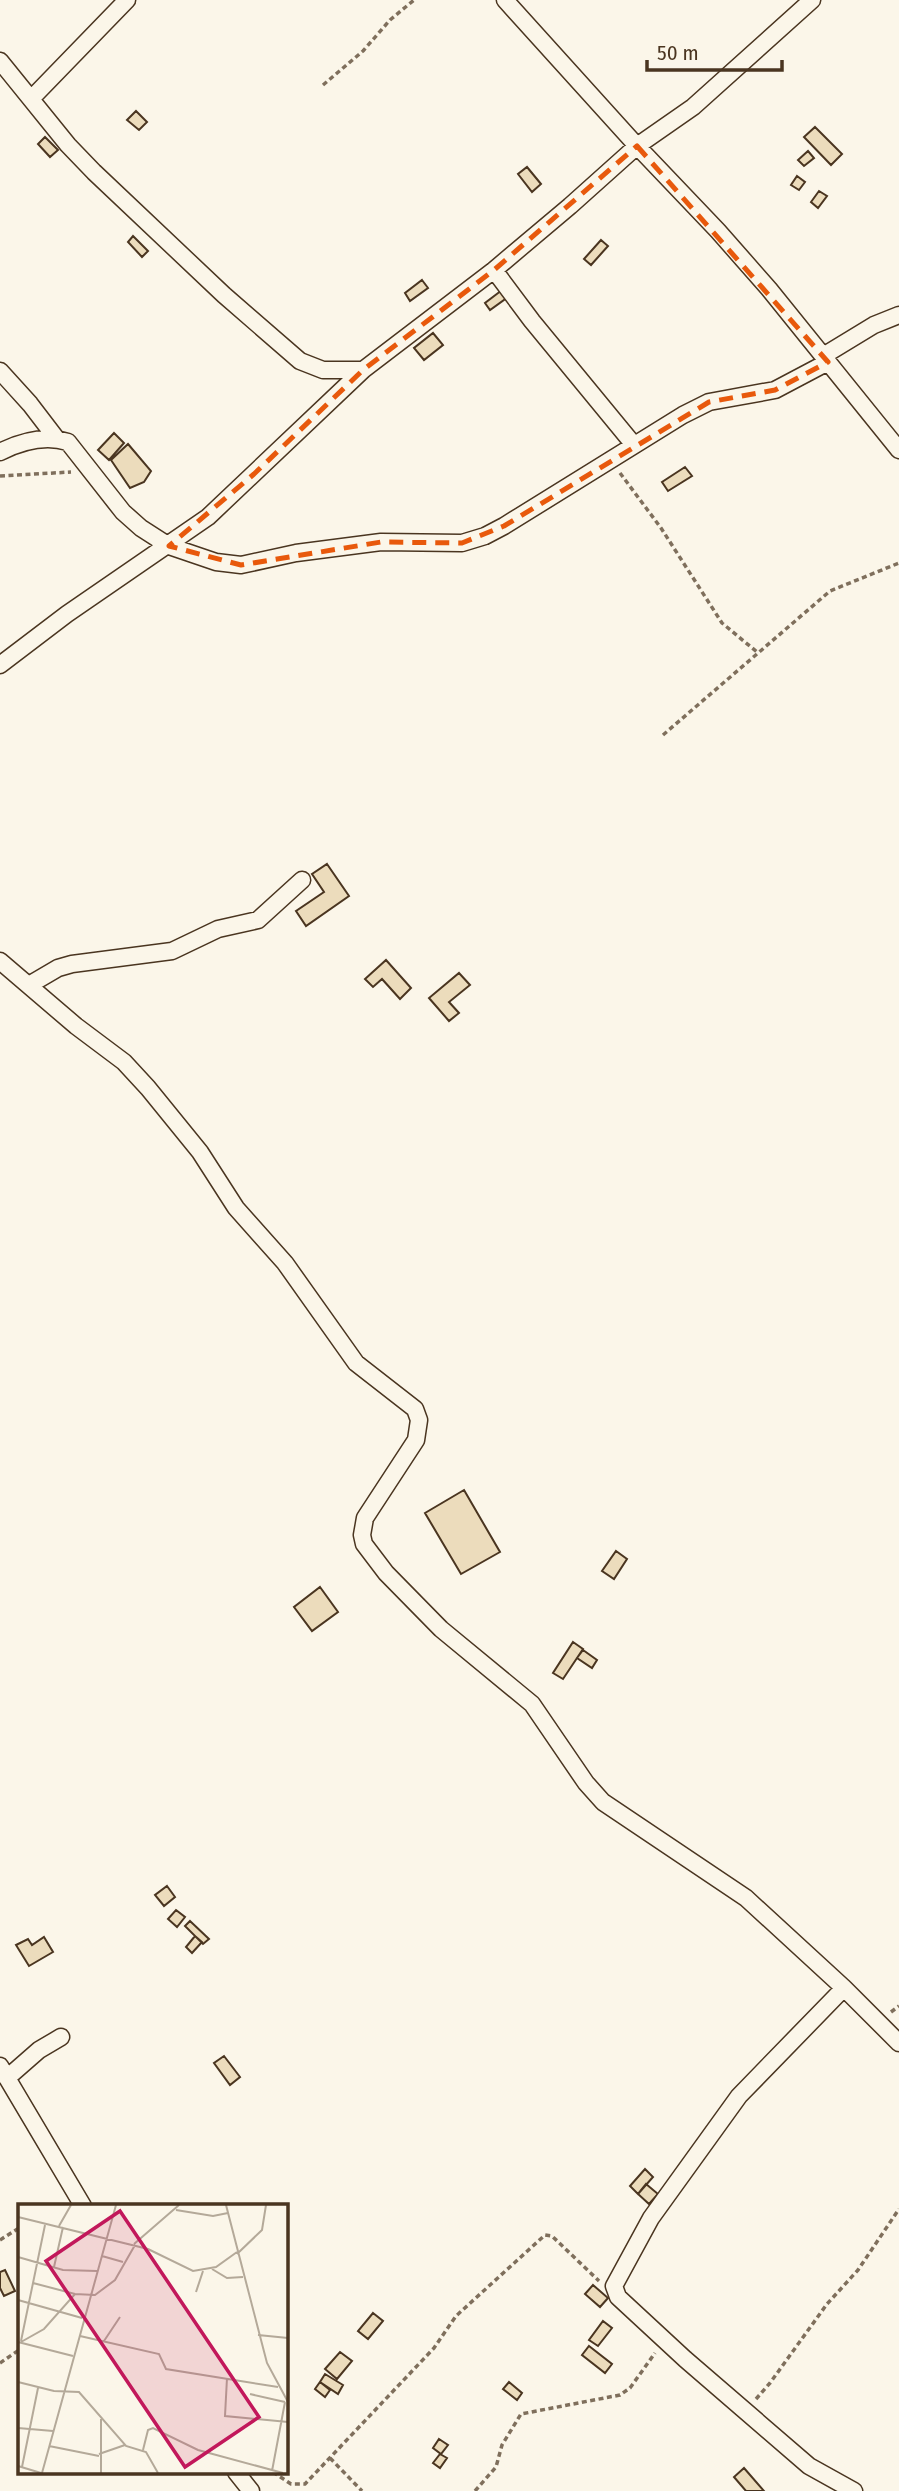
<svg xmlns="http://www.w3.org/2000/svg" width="899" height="2491" font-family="'Fira Sans Condensed',sans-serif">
  <rect width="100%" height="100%" fill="#fbf6e9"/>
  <path fill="#ecdcbc" stroke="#4a3520" stroke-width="2" d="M136,111L147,122L139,130L127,120Z
    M815,127L842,154L831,165L804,137Z
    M45,137L58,150L50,157L38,144Z
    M808,151L814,158L804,166L798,160Z
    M527,167L541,184L532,192L518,174Z
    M797,176L805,182L799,190L791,185Z
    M819,191L827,196L818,208L811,202Z
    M133,236L148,251L142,257L128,242Z
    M601,240L608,246L591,265L584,259Z
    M422,280L428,288L410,301L405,293Z
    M502,290L508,297L490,310L485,303Z
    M433,333L443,345L424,360L414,348Z
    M114,433L124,443L109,460L98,450Z
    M128,444L151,471L144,482L130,488L111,460Z
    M685,467L692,476L668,491L662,482Z
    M327,864L349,896L306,926L296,911L324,892L312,874Z
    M386,960L411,988L400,999L382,979L373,987L365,979Z
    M459,973L470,985L449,1002L459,1013L449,1021L429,998Z
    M464,1490L500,1552L461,1574L425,1513Z
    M616,1551L627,1559L614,1579L602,1571Z
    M320,1587L338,1612L312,1631L294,1607Z
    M573,1642L583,1649L563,1679L553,1673Z
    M583,1650L597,1660L592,1668L577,1658Z
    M167,1886L175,1897L164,1906L155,1895Z
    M176,1910L185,1917L177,1927L168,1919Z
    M190,1921L209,1939L203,1944L185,1926Z
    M195,1936L202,1942L192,1953L186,1947Z
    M44,1937L53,1952L29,1966L16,1945L28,1939L32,1945Z
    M224,2056L240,2077L230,2085L214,2063Z
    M645,2169L653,2177L638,2194L630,2186Z
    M646,2184L658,2194L649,2204L638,2194Z
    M5,2270L15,2291L4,2296L0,2288V2272Z
    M593,2285L608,2298L600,2307L585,2294Z
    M373,2313L383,2321L368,2339L358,2331Z
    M603,2321L612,2328L598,2346L589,2340Z
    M589,2346L612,2364L605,2373L582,2355Z
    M340,2352L352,2361L337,2379L325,2369Z
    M325,2374L343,2385L338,2394L320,2382Z
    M320,2382L330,2390L325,2397L315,2389Z
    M509,2382L522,2393L517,2400L503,2389Z
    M439,2439L448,2445L441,2454L433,2448Z
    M440,2454L447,2458L440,2468L433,2463Z
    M744,2468L764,2491H746L734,2477Z"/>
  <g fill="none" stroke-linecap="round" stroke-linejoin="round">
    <defs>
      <path id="street" d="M505,0L637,146L718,231L769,289L899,450
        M0,61L68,145L94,172L224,295L300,361L323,370H363
        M31,99L127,0
        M494,270L532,321L634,445
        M823,356L874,325L899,315
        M0,371L30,404L56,438
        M0,452C22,441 45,435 68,442L123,512L141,528L169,546L216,562L241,565L296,553L381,542L462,543L485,536L504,526L683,415L709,402L775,390L828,362
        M0,665L67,614L208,517L363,370L494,270L570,206L637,146L693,107L812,0
        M0,961L76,1026L124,1062L148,1088L200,1152L236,1208L285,1263L356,1363L415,1409L419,1420L416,1440L365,1518L362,1535L364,1544L386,1573L441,1629L532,1704L586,1783L603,1802L746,1898L844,1988L899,2043
        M29,985L58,968L72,964L172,951L218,929L258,920L302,880
        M844,1988L739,2096L651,2218L614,2286L618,2297L685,2359L809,2466L854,2491
        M0,2066L83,2206
        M7,2078L39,2050L61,2037
        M236,2472L251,2491"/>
    </defs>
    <use href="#street" stroke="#4a3520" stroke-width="19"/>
    <path stroke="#7f6f5c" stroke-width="3.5" stroke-dasharray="5 3.5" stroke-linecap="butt" d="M323,85L363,51L390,20L414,0
      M620,473L661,528L722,623L757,652
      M0,476L71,472
      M663,735L830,591L899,563
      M891,2012L899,2006
      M0,2240L19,2228
      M0,2363L19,2350
      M756,2399L770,2383L827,2304L858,2270L899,2209
      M330,2458L362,2491
      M273,2472L291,2484H305L434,2348L456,2316L545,2235L552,2236L599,2281
      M475,2491L496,2467L502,2445L521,2414L620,2395L630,2388L655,2353"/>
    <use href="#street" stroke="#fbf6e9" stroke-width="16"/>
  </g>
  <path fill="none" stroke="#e8590c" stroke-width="5" stroke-dasharray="14 9" stroke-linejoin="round" d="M637,146L828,362L775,390L709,402L504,526L462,543L381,542L241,565L169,546L254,474L363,370L494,270Z"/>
  <g transform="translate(18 2204)">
    <rect width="270" height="270" fill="#fbf6e9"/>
    <path fill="none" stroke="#b4a999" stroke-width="2" d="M208,1L249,159L270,198M158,6L195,12L210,9M0,13L130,45L175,67L198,63L219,48M41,22L53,1M116,40L161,1M219,50L244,26L248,1M84,52L105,58M0,53L45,66L79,67M36,63L45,23M194,65L209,74L225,73M15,79L57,90M178,88L185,67M0,96L64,114M240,131L270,134M62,132L141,150L148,165L260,183M3,137L27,21M86,137L102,113M0,138L55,152M3,138L26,125L57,90L77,91L97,76L117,41M209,174L207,212L270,218M0,178L36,187L61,188L108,242L128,248L140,269M232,190L267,198M0,224L35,227M31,242L81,252M125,246L130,226L135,224L180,246L265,269M81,250L107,241M0,262L23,269M4,263L20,184M254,267L267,198M24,269L98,1M83,269V215"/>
    <path fill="#c2185b" fill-opacity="0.15" stroke="#c2185b" stroke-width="3.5" d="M102,7L241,213L167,263L28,57Z"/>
    <rect width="270" height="270" fill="none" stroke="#4a3520" stroke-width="3.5"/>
  </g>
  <path d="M647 60v10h135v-10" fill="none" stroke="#4a3520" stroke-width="3.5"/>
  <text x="657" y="60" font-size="21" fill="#4a3520" stroke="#fbf6e9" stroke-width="5" paint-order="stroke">50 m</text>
</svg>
